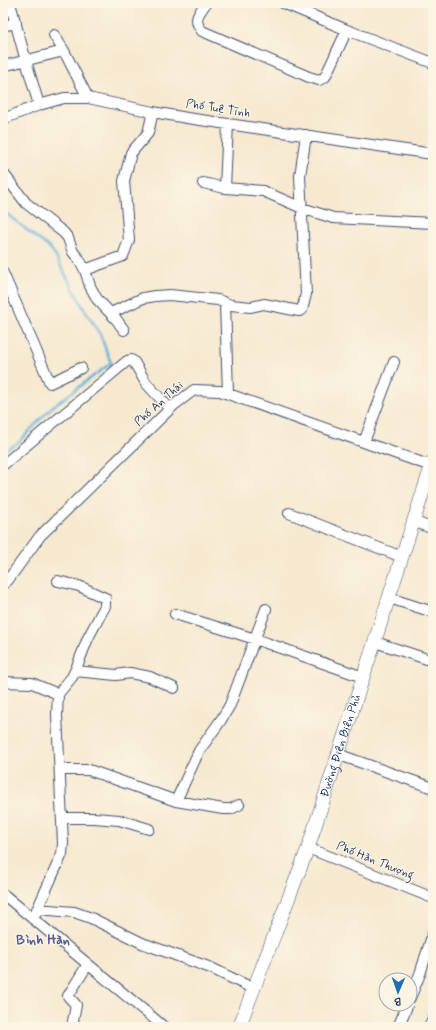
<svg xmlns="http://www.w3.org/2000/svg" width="436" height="1030" font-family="Mynerve,sans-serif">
  <rect width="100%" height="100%" fill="#fcf5e5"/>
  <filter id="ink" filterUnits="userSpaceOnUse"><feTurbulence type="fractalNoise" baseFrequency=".025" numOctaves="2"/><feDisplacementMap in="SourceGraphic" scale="8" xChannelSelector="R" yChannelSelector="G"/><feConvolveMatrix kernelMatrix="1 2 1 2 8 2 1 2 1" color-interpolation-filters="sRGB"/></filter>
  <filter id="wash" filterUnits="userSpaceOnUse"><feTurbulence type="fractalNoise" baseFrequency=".012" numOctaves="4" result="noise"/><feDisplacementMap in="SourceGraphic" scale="16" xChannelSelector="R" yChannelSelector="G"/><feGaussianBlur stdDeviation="0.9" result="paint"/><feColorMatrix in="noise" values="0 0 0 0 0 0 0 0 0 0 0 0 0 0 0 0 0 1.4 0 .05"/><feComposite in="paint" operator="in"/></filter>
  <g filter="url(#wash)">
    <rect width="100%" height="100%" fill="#f6e9d0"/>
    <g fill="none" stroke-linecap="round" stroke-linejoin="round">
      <path stroke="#61adda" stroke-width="2.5" d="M3,211L52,250L83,307L100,334L111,363L52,407L18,443L3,451"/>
    </g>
  </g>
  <g filter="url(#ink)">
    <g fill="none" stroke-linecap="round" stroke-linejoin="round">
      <defs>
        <path id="minor" d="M10,3L26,61L39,105
          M206,3C199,14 192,19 202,31L309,77L319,80L325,77L347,30
          M283,3L347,30L433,63
          M3,26L16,23
          M54,35L64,51
          M3,66L64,51L88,98
          M3,119L39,105L64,98H88L153,112L187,118L433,154
          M3,173L26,203L64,233L68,238L73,252L79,259L85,270L90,286L97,299L116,319L124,330
          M203,183L225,188L263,191L302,208L333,218L433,223
          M225,188L228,124
          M85,270L123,256L129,240L124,181L131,153L148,133L153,112
          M3,273L50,383L81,368
          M225,303L228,393
          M111,313L143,298L155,296L170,295L218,300L231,305L251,307L264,304L299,311L302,310L306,294L300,176L306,135
          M364,442L394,362
          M3,465L127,361L131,360L134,362L146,383L170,409
          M289,513L402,557
          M413,521L433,529
          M3,584L8,580L40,536L174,405L194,390L220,391L431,466
          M389,598L433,612
          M175,614L255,639L363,677
          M375,642L433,661
          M75,671L116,675L130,673L150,677L174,688
          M3,682L32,683L58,694
          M337,754L433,788
          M60,770H89L176,801L223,809H231L239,805
          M176,801L199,751L221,720L230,705L266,609
          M62,818H94L119,820L149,829
          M308,848L433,898
          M3,894L164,1027
          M37,909L74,912L91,918L142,943L211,968L254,989
          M33,919L62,854L63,843L57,715L58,694L72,677L76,669L88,638L105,606V598L79,586L58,581
          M410,998L420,974L433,933
          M72,1027L76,1005L68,996L88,964
          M398,1027L408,1004
          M429,1027L433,1018"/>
        <g id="major">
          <path id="s1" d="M239,1027L308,848L433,461"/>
        </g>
      </defs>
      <use href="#minor" stroke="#3c4b6f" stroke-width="12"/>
      <use href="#major" stroke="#3c4b6f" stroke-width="14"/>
      <use href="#minor" stroke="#fff" stroke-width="10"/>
      <use href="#major" stroke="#fff" stroke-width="13"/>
    </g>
  </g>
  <g text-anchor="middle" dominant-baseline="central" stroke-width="3" stroke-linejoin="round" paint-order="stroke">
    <g font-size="12" fill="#1b2f5e" stroke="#fcf5e5">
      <text transform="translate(218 109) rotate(9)">Phố Tuệ Tĩnh</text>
      <text transform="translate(159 404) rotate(-42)">Phố An Thái</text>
      <text stroke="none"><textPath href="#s1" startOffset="299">Đường Điện Biên Phủ</textPath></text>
      <text transform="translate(375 861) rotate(22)">Phố Hàn Thượng</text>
    </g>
    <g font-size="14" font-weight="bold" fill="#545c93" stroke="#fcf5e5">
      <text x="43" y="940">Bình Hàn</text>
    </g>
  </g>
  <rect width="436" height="1030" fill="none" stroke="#fcf5e5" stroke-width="16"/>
  <g transform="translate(398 992) rotate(182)"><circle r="19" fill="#fcf5e5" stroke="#a2a6af"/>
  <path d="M0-3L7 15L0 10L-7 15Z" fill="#1f6fb2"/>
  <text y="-6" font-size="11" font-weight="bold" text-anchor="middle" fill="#1b2f5e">B</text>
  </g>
</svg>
